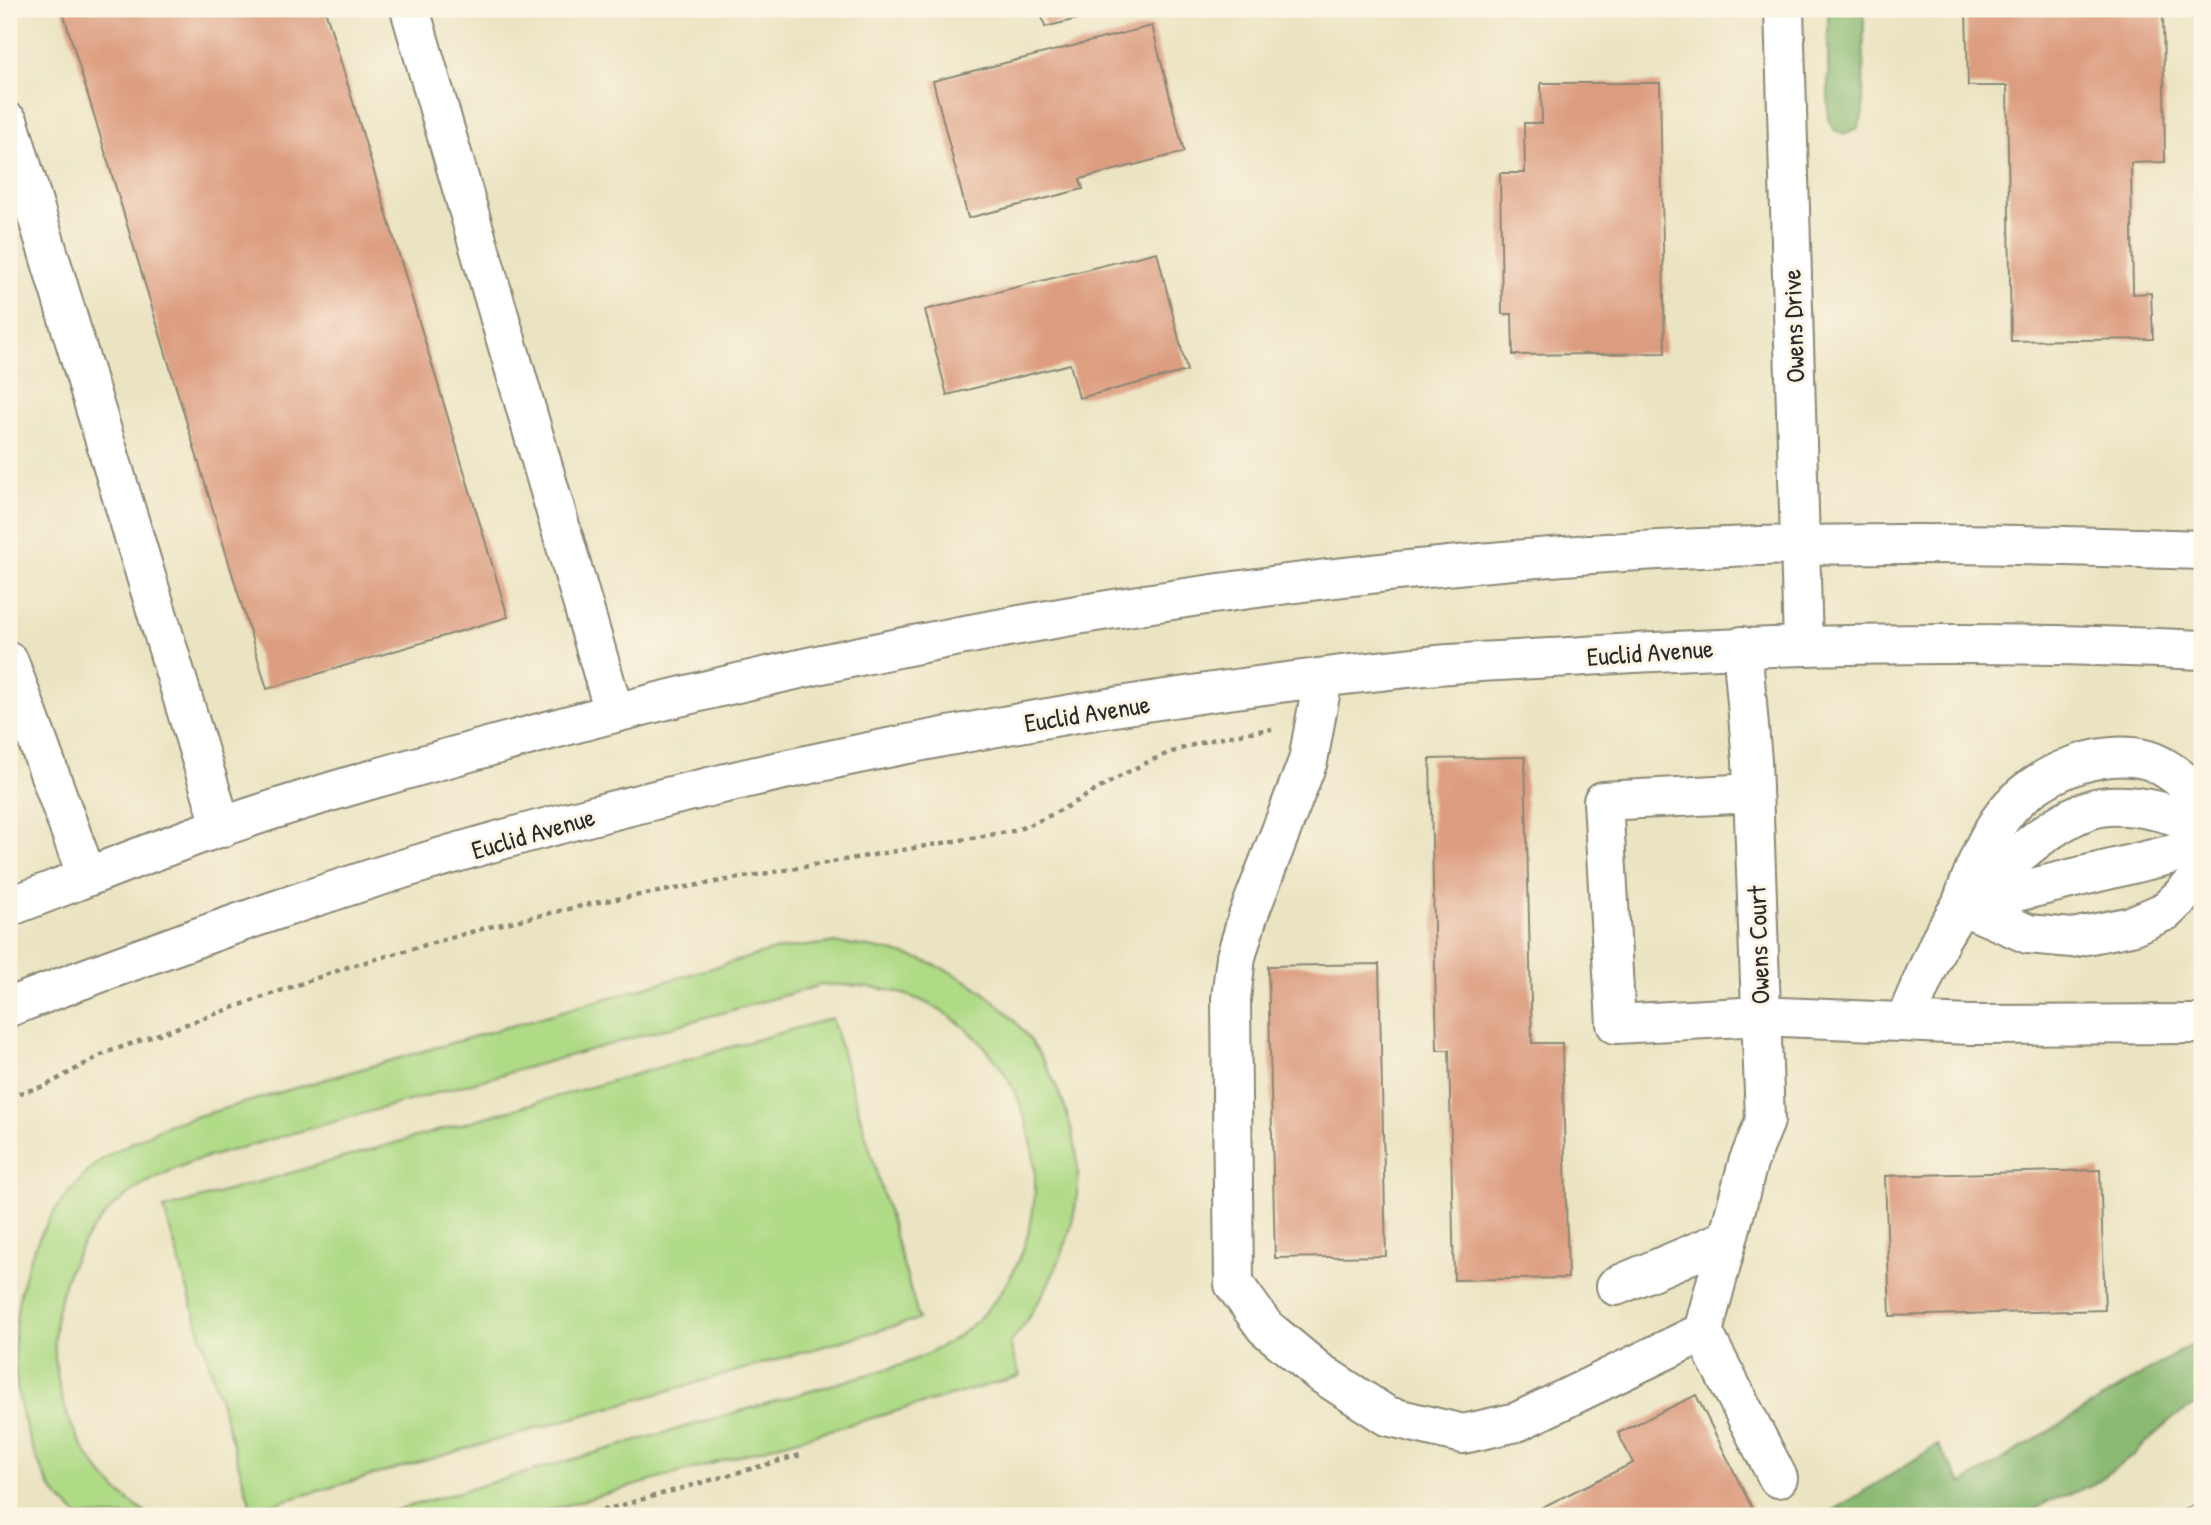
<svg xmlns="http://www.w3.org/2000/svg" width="2211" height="1525" font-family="'Patrick Hand',sans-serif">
  <rect width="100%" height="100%" fill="#fcf5e5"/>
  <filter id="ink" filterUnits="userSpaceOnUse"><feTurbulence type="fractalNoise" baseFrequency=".0143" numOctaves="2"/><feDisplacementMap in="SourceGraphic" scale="14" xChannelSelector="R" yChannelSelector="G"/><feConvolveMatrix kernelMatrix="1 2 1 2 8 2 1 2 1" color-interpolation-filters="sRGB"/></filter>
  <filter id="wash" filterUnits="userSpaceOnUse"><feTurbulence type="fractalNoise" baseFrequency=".00686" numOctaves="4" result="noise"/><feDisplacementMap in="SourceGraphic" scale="28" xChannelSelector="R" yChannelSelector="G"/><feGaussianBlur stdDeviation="1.57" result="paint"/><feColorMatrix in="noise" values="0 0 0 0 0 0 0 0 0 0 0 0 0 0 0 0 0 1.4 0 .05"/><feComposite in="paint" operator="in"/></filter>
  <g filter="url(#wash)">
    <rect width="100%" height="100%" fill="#ebe4c2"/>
    <path fill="#afda86" stroke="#6d8258" stroke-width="2" d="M831,943C934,949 1013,989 1056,1086C1071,1119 1081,1158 1077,1195C1071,1249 1042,1301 1010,1344L1020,1376L528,1516H375L901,1365C932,1353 962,1338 985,1312C1073,1216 1041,1053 920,1000C888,987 855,984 821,985L194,1161C174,1169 155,1177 136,1189C18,1269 33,1445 151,1516H78C69,1507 56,1497 49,1485C0,1390 0,1273 71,1190C80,1181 90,1167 101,1160C121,1146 145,1137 167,1125L774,950Z
      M832,1018L919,1319L252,1510L164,1209Z"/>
    <path fill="#8bba73" stroke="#5b724f" stroke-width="2" d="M1828,9H1864L1863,113L1858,128L1844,134L1834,130L1828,118Z
      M2202,1338V1400L2169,1421L2130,1458L2089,1487L2049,1501L2025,1516H1825L1938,1445L1962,1484Z"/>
    <g id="blocks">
      <path fill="#dc9c7f" d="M62,9H325L508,617L267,689Z
        M1040,9H1113V10L1045,27Z
        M1966,9H2163L2165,162L2131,163L2133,294L2151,293L2153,339L2011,341L2007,86H1968Z
        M1152,26L1184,152L1080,179L1083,189L968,218L933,81Z
        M1541,83H1660L1665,353L1513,355L1512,314H1502L1500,173H1525L1524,123H1542Z
        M1157,252L1187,371L1079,398L1070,364L947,395L925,310Z
        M1525,757L1532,1043H1562L1568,1278L1454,1280L1449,1050H1437L1430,759Z
        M1379,964L1386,1256L1275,1258L1268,966Z
        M2100,1170L2105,1310L1890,1316L1885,1176Z
        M1696,1395L1756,1516H1524L1633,1463L1618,1433Z
        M2202,1500V1516H2175Z"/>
    </g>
  </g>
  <g filter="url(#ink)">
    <use href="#blocks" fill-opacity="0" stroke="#8b8876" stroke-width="2"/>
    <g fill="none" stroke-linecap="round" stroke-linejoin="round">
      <defs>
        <path id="minor" d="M410,9L614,712
          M1784,9L1803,644
          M9,123L222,828
          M1742,646L1752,761L1765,1121L1748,1163L1703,1332L1778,1478
          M9,662L87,877
          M1323,678L1308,761L1248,916L1236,957L1231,999L1234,1284L1265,1327L1319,1372L1387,1416L1463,1434L1517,1422L1703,1332
          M1753,793L1603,801L1616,1024L1760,1016L1971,1025L2202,1024
          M1963,903C1999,873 2059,809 2108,806C2141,804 2172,814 2202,825
          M1967,904L2202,847
          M1961,905C1973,873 1984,840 2005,813C2034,775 2102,746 2148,760C2166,765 2186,784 2202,795
          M9,907C72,883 135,858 198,835C311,795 428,763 543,732C890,638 1247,577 1606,553C1804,540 2004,543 2202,550
          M9,1007C191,938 375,872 564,823C843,750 1128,697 1415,667C1471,661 1528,660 1584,656C1790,643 1996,640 2202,650
          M1905,1021L1941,938L1961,905L2028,934L2072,938L2131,926L2166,911L2202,876
          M1616,1286L1727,1239"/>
      </defs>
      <use href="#minor" stroke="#8b8876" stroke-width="42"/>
      <path stroke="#8b8876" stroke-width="4.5" stroke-dasharray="5 5" stroke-linecap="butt" d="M9,1096L45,1086L105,1053L348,967L489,927L599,902L1013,831C1066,813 1106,780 1157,758C1194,742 1233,734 1272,729
        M583,1516L804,1454"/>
      <use href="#minor" stroke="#fff" stroke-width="38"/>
    </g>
  </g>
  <g text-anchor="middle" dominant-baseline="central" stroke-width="6" stroke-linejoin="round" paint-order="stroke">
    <g font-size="26" fill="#2b2b2b" stroke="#fcf5e5">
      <text transform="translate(1793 326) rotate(-92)">Owens Drive</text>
      <text transform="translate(1650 652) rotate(-4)">Euclid Avenue</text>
      <text transform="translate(1087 713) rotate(-9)">Euclid Avenue</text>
      <text transform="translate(533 833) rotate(-16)">Euclid Avenue</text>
      <text transform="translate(1758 945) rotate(-92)">Owens Court</text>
    </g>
  </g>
  <rect width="2211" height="1525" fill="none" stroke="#fcf5e5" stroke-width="35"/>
</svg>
